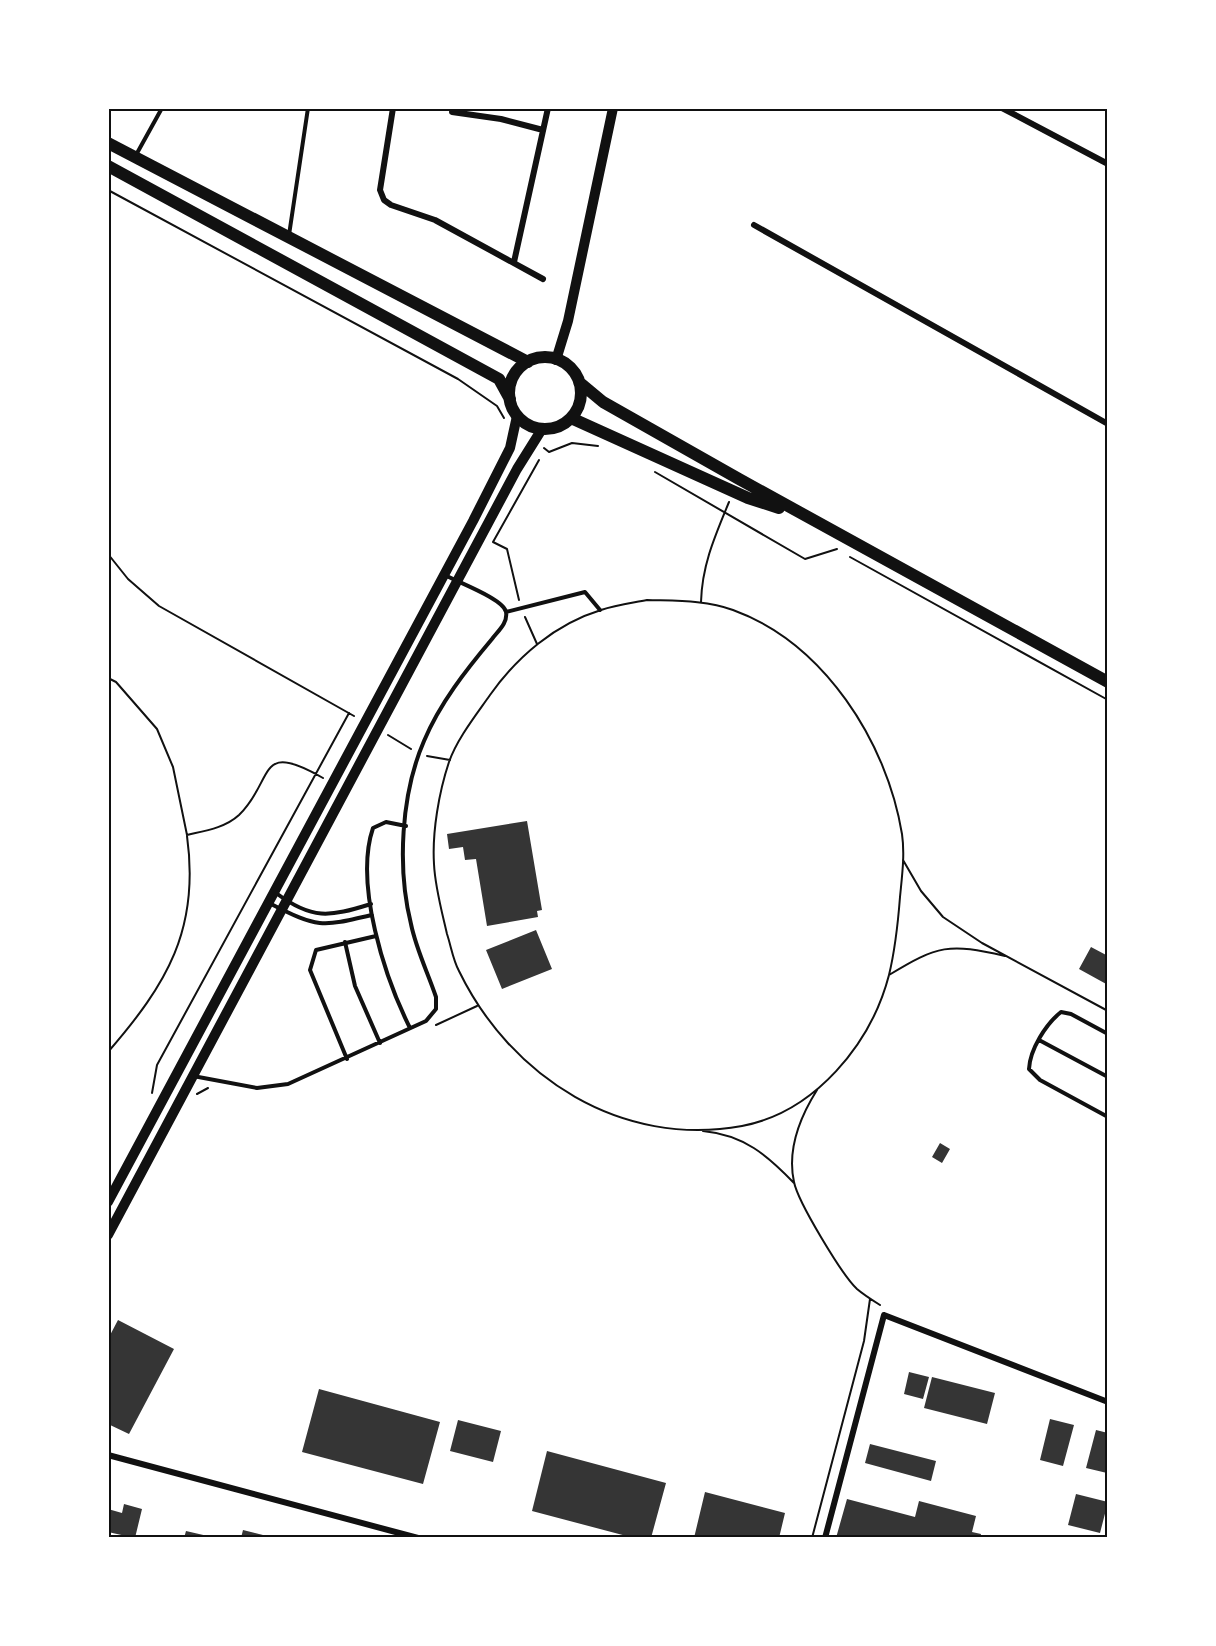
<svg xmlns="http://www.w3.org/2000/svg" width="1216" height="1646" font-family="'IBM Plex Sans',sans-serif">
  <rect width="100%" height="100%" fill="#fff"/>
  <path fill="#353535" d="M527,821L542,910L537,911L538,917L487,926L476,859L465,860L463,847L449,849L447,834Z
    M536,930L552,969L502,989L486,950Z
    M1091,947L1108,956V985L1079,969Z
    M940,1143L950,1149L942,1163L932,1157Z
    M118,1320L174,1349L129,1434L108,1424V1339Z
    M909,1372L929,1377L923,1399L904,1394Z
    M932,1377L995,1393L987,1424L924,1408Z
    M319,1389L440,1422L423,1484L302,1452Z
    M1050,1419L1074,1425L1063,1466L1040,1460Z
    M458,1420L501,1431L493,1462L450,1451Z
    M1096,1430L1108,1433L1107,1473L1086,1468Z
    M870,1444L936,1461L931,1481L865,1463Z
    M547,1451L666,1483L651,1538H634L532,1511Z
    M705,1492L785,1513L779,1538H694Z
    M1076,1494L1108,1502L1100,1533L1068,1525Z
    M847,1499L915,1517L919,1501L976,1516L972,1532L981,1534L980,1538H836Z
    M124,1504L142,1509L135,1538L108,1532V1509L122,1513Z
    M243,1530L263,1535L262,1538H241Z
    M186,1531L212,1537V1538H184Z"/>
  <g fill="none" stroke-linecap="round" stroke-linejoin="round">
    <path stroke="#111" stroke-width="2" d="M108,190L458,379L497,406L504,418
      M544,448L549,452L572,443L598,446
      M655,472L805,559L837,549
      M108,554L128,579L159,606L354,716
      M850,557L1108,700
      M519,600L507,549L493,542L539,460
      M647,600C676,601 706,600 733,610C824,643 887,742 902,834C905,855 902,876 900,897C898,923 895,950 889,975C871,1044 815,1112 742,1126C622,1148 511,1078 459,971C453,960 451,946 447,934C442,912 435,887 434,864C432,832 439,792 449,762C457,739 476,715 490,695C517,657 555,624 601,610C616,605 632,603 647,600Z
      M701,602C702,565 715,536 729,502
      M525,617L537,644
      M108,678L116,682L157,729L173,767L187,835C204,831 225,828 239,815C275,780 256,739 323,778
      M388,735L411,749
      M427,756L450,760
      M903,860L921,891L943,917L982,943L1108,1011
      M889,975C938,945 949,943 1005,956
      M436,1025L477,1006
      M108,1052C167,984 200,929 187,836
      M817,1090C800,1117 787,1150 794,1182C798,1202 842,1275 857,1289C864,1295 872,1300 880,1305
      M152,1093L157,1065L349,713
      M197,1094L208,1088
      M703,1131C744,1135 767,1155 794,1183
      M812,1538L864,1341L870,1299"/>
    <path stroke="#111" stroke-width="4" d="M136,155L162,108
      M289,235L308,108
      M506,612L585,592L600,610
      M406,826L386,822L373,828C354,884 385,978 410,1028
      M276,893C312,920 329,917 371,904
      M271,904C318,928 321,927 372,915
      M345,942L355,986L380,1043
      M1108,1034L1071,1014L1061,1012C1046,1024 1030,1049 1029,1069L1040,1080L1108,1117
      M1039,1040L1108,1077
      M347,1059L310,970L316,950L376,936
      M193,1076L257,1088L288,1084L426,1021L436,1009V997C428,973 416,949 411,924C397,868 401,794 424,741C440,703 466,670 492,639C498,631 508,623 506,612C504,599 457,582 445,575"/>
    <path stroke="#111" stroke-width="6" d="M393,108L380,190L384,200L391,205L435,220L543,279
      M1002,108L1108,164
      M452,112L501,119L543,130
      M754,225L1108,424
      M514,262L548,108
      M108,1455L418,1538
      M825,1538L884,1315L1108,1402"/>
    <path stroke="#111" stroke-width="10" d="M556,360L568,321L613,108
      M108,1202L473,521L510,448L517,416
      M108,1235L517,469L542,429"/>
    <path stroke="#111" stroke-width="12" d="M108,143L528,362
      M108,166L499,379L510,399
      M509 393a36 36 0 1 1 72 0a36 36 0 1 1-72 0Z
      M579,382L603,402L739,479L1108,682
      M571,418L748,498L779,508"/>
  </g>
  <rect width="1216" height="1646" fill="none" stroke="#ffffff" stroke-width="219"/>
  <rect x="110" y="110" width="996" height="1426" fill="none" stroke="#111" stroke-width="2"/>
</svg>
